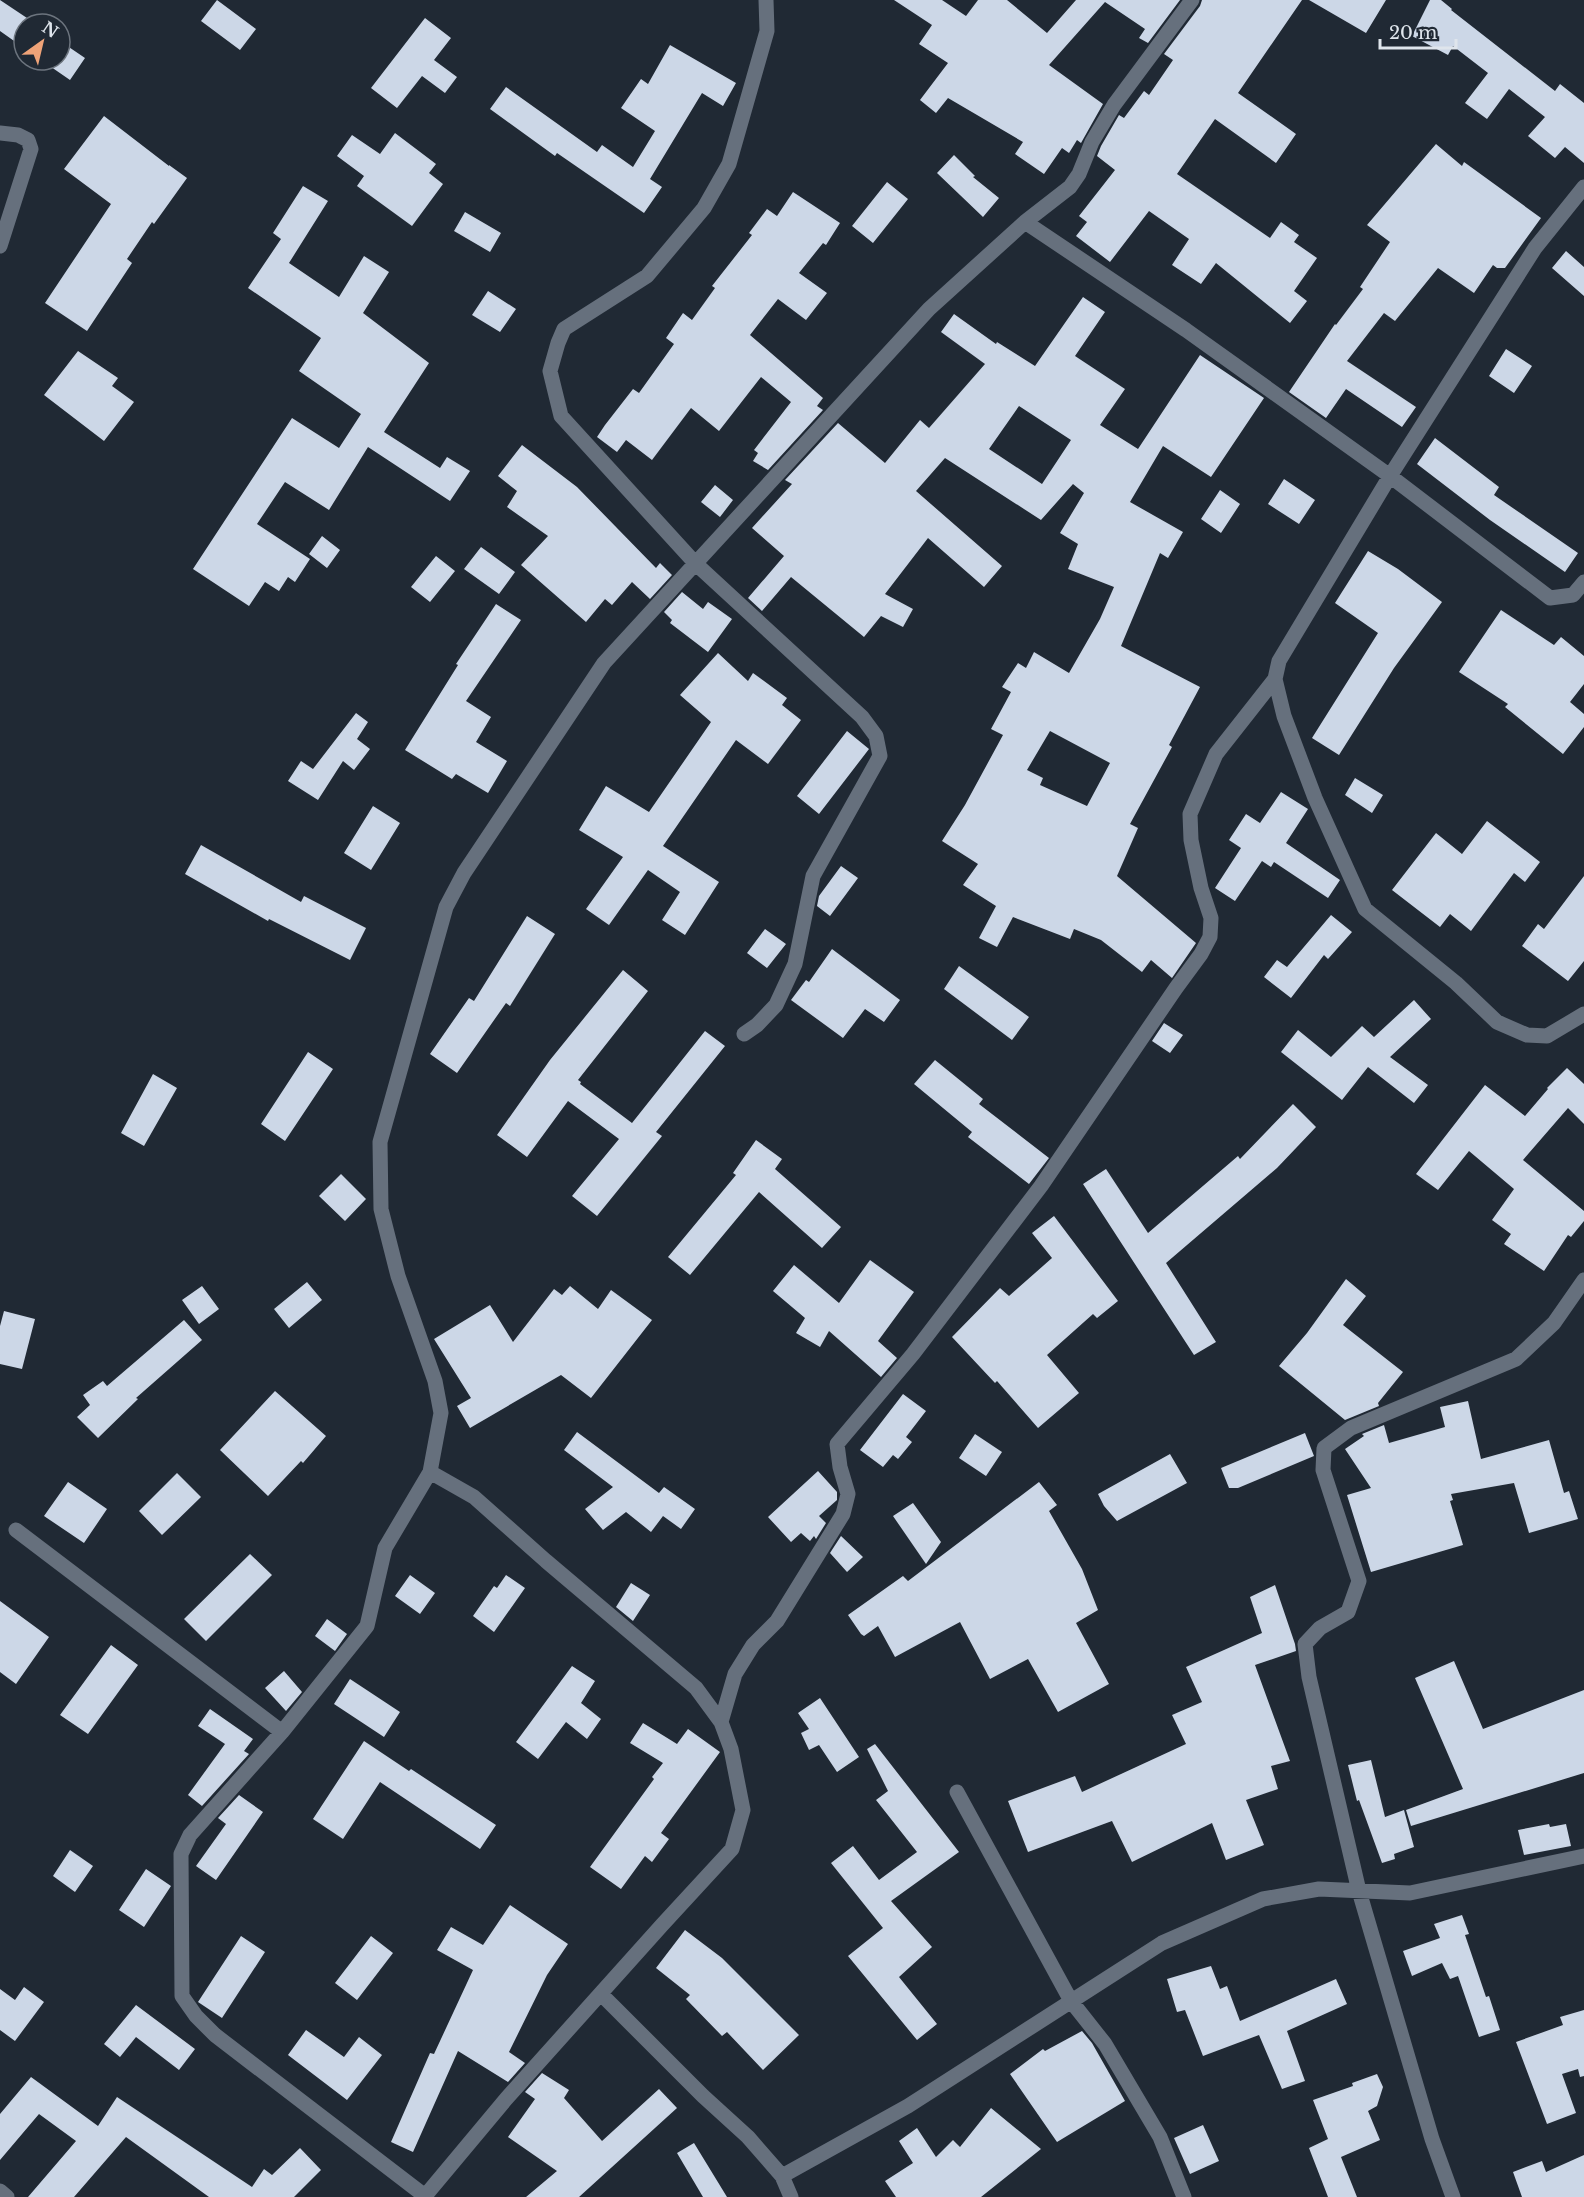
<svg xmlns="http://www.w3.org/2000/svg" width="1584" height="2197" font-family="'Libre Baskerville',serif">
  <rect width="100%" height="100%" fill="#202934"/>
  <path fill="#ccd7e7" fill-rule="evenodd" d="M0,0L36,24H24V48L0,31Z
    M217,0L256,29L240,50L201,21Z
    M894,0H942L966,16L978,0H1007L1047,33L1076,0H1180L1148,43L1139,38L1145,29L1105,2L1049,65L1103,104L1081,143L1077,140L1069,153L1062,148L1044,174L1015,154L1023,142L948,98L936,113L920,100L948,63L919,44L932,25Z
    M1202,0H1302L1238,93L1296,134L1276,163L1215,119L1177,174L1270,238L1281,222L1299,235L1294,242L1317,258L1294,291L1307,301L1290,323L1216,263L1201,284L1172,265L1189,239L1149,211L1110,262L1076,236L1087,222L1079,216L1115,170L1097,156L1101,146L1119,115L1124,118L1144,91L1149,95L1173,60L1164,54L1200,6Z
    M1309,0H1386L1366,33Z
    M1430,0H1441L1452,9L1451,10L1555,91L1560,84L1584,103V163L1565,147L1555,158L1528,136L1545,117L1509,89L1487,119L1465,103L1488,73L1453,46L1448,55L1412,36Z
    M425,18L451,38L434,60L457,77L445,93L422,76L397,108L371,88Z
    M60,41L85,58L70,80L41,60H60Z
    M670,45L736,83L723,106L702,93L650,179L662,187L644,213L557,153L555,156L490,109L506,87L597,152L602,145L633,167L655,131L621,108L641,79L648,84Z
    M104,116L169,166V165L187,178L154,224L152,222L127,259L132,263L87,331L45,303L111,204L64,169Z
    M395,133L436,164L429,173L443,184L412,226L357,186L364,176L337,156L352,135L380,154Z
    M1436,144L1462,166L1464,162L1541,218L1505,268H1497L1493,265L1474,293L1438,268L1395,321L1384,313L1347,361L1416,407L1402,427L1346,389L1326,418L1289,392L1335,324L1336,325L1363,289L1360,287L1390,242L1367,225Z
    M954,155L975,176L973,177L999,198L983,217L937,173Z
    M887,182L908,199L873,243L852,226Z
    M303,186L328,201L289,263L339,297L364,256L389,272L363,313L429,363L384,432L440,468L447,457L470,471L450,501L368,447L329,510L285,482L257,524L310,559L295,582L288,577L279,591L265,582L249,606L193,569L292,418L339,448L361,414L299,371L321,338L248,288L281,239L273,233Z
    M793,192L840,223L826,245L823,243L799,273L827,293L806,320L778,299L750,335L823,398L817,406L823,410L768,470L753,461L758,453L754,450L791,402L761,377L719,431L691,408L652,460L626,440L617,452L597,437L605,425L633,389L639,393L674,344L666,338L683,313L692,320L715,288L712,286L752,235L749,233L767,209L777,216Z
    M465,212L501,233L490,252L454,231Z
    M1566,251L1584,267V296L1552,268Z
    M488,291L516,309L500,332L472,315Z
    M1083,297L1105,312L1075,356L1125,389L1100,425L1138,449L1200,355L1264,398L1211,477L1163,446L1130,502L1183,532L1168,558L1160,553L1121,646L1200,687L1169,745L1172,747L1130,824L1138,828L1117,876L1196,943L1172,978L1151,960L1142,972L1101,940L1074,929L1070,939L1013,917L997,947L979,938L996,906L963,885L978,864L942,841L965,805L1003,735L991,729L1011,692L1002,687L1018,663L1026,668L1034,652L1069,673L1100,619L1114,587L1068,569L1078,544L1060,533L1084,493L1073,484L1041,520L945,458L916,491L1002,566L984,587L928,538L885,594L913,609L903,627L881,616L864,637L791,577L762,611L748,598L784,556L752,528L792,484L785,480L838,423L885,463L920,420L929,428L985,364L941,332L954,314L996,344L997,342L1035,366ZM1019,406L1071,440L1042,484L989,449ZM1050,731L1110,763L1087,806L1040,785L1043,778L1027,770Z
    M1506,349L1532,366L1514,393L1489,376Z
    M78,351L118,378L112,386L134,402L104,441L44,395Z
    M1435,438L1499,487L1494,495L1578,553L1565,572L1490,520L1417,464Z
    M522,445L577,487L656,568L660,563L672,575L650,599L632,582L612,605L605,599L586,622L521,565L548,536L507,507L517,491L498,476Z
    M1284,479L1315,500L1299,524L1268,504Z
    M715,485L733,500L720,517L701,502Z
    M1220,490L1240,504L1221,533L1201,519Z
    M322,536L340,550L327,568L309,554Z
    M481,547L515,572L499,594L464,569Z
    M1368,551L1398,569L1442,602L1394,668L1339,755L1312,738L1378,633L1335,603Z
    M436,556L455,571L430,602L411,587Z
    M682,592L703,609L708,602L732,619L708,652L670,623L672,620L664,612Z
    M496,604L521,620L466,701L491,717L476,742L507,761L488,793L456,774L452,779L405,750L458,665L456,664Z
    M1501,610L1554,645L1561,637L1584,656V684L1570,702L1584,714V727L1563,754L1505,707L1508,704L1459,672Z
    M718,653L748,681L753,673L787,698L782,705L801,720L768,764L736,740L663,846L719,882L685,935L662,920L680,892L648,870L609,925L586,909L623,857L579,830L606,786L649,812L711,722L680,695Z
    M356,713L368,722L357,739L370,749L354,770L343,761L318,800L288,781L301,761L313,769Z
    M847,731L869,749L819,814L797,796Z
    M1355,778L1383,795L1372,813L1345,795Z
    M1281,792L1308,809L1286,843L1340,880L1328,898L1274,862L1271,867L1262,861L1235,901L1215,888L1241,848L1229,840L1246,814L1260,823Z
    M373,806L400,823L371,870L344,853Z
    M1487,821L1540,862L1525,882L1514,873L1471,931L1450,914L1440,927L1392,890L1436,833L1462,854Z
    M201,845L301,902L304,896L366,928L350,960L269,919L268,921L185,874Z
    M841,866L858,878L830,916L817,906L819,896Z
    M1584,876V961L1568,981L1522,946L1538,924L1544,929Z
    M1331,915L1352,932L1328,959L1324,955L1291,998L1264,977L1277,960L1287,967Z
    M527,916L555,934L510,1006L506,1003L457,1073L430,1054L469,998L474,1001Z
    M765,929L786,944L767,968L747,953Z
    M832,949L900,1000L884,1022L865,1009L843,1038L791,1000L806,980L809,982Z
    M959,966L1029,1017L1012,1040L944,989Z
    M623,970L648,991L578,1080L581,1082L580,1084L632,1123L705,1031L725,1046L656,1132L662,1136L597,1216L572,1196L619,1139L568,1101L527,1157L497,1135L550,1060Z
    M1414,1000L1431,1019L1390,1057L1428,1085L1414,1103L1368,1067L1342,1100L1281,1052L1298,1030L1331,1057L1362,1026L1374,1037Z
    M1164,1023L1183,1035L1170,1053L1152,1041Z
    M308,1052L333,1069L285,1141L261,1124Z
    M935,1060L983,1099L979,1104L1049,1158L1029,1184L968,1137L972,1132L914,1084Z
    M1567,1068L1584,1084V1124L1568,1108L1523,1160L1584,1211V1221L1571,1237L1568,1235L1544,1271L1504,1244L1511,1234L1492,1220L1514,1189L1469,1151L1438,1190L1416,1174L1485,1085L1525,1116L1548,1089L1547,1088Z
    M153,1074L177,1088L144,1146L121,1133Z
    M1293,1104L1316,1127L1277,1168L1166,1263L1216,1342L1194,1355L1083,1184L1106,1169L1148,1233L1238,1156L1240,1159Z
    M756,1140L782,1159L775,1169L841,1227L822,1248L759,1192L690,1275L668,1257L736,1175L733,1173Z
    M341,1174L366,1199L345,1221L319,1196Z
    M1054,1216L1118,1301L1097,1318L1093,1314L1047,1355L1079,1393L1038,1428L997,1381L995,1383L952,1337L1000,1288L1009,1296L1052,1258L1032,1233Z
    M870,1260L914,1292L878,1341L897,1358L881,1377L829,1331L820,1347L796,1333L805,1318L773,1291L794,1265L839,1303Z
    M1346,1279L1366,1296L1343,1325L1403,1372L1378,1403L1379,1406L1345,1420L1279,1366L1307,1333Z
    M307,1282L322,1300L289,1328L274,1309Z
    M202,1286L219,1309L199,1324L182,1300Z
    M570,1286L598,1309L611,1290L652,1320L591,1398L561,1375L470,1428L457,1406L471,1398L434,1339L490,1305L513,1342L554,1289L562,1295Z
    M4,1311L35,1319L22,1369L0,1364V1326Z
    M184,1320L202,1340L136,1398L138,1399L98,1438L77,1417L90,1405L83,1395L103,1381L107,1386Z
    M275,1391L326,1436L303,1463L301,1461L268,1496L220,1450Z
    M903,1394L926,1411L906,1437L912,1442L898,1459L893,1455L883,1467L860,1450Z
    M1468,1401L1481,1459L1549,1440L1564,1493L1569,1491L1578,1519L1529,1533L1514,1483L1451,1494L1453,1500L1450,1501L1463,1545L1371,1572L1347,1495L1371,1488L1345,1449L1364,1436L1362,1434L1384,1425L1389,1443L1445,1427L1440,1407Z
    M577,1432L659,1493L664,1487L695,1509L681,1529L663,1516L651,1532L626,1512L603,1530L585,1509L613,1487L564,1450Z
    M1305,1433L1314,1456L1238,1488H1229L1221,1468Z
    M975,1434L1002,1452L986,1476L959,1458Z
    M1170,1454L1187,1483L1117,1521L1104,1506L1098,1494Z
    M818,1471L837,1492V1500L819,1516L826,1523L816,1539L814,1536L810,1541L801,1533L791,1542L768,1517Z
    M177,1473L201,1497L162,1535L139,1511Z
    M68,1482L107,1509L84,1543L44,1516Z
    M1039,1482L1057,1505L1049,1511L1082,1569L1098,1610L1076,1623L1109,1684L1058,1712L1028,1659L990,1679L960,1622L895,1657L878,1626L864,1636L861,1634L848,1615L903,1576L908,1581Z
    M913,1503L941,1542L926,1564L893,1516Z
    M841,1536L863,1557L847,1572L830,1553Z
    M250,1554L272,1575L206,1641L184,1619Z
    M410,1575L435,1593L420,1614L395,1596Z
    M506,1575L525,1588L494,1632L473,1616L494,1586L497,1588Z
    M631,1583L650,1595L633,1621L616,1607Z
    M1275,1585L1295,1644L1296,1651L1255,1665L1290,1761L1271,1766L1278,1789L1246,1800L1264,1845L1226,1860L1212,1823L1132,1862L1112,1821L1028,1852L1008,1801L1075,1776L1082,1792L1186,1744L1172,1715L1202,1702L1186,1667L1262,1633L1250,1597Z
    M0,1601L49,1637L16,1684L0,1672Z
    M327,1619L347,1634L335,1651L315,1636Z
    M111,1645L138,1665L88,1734L60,1715Z
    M1454,1661L1483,1729L1584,1690V1773L1411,1826L1406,1810L1463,1789L1415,1678Z
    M572,1666L595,1681L581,1703L601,1719L587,1739L566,1722L538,1759L516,1742Z
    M284,1671L302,1692L286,1711L265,1688Z
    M350,1679L400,1712L384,1737L334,1704Z
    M820,1698L859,1757L837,1772L819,1745L809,1750L801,1733L809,1729L798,1713Z
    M210,1709L253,1739L244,1751L249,1754L202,1806L188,1795L225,1744L198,1726Z
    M643,1723L677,1744L688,1729L720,1752L661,1833L669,1839L652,1862L645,1856L621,1889L590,1867L654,1779L652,1777L663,1763L630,1743Z
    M364,1741L409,1771L411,1769L496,1825L480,1849L380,1782L343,1839L313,1819Z
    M875,1744L959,1852L891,1901L932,1947L899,1977L937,2024L917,2040L848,1956L883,1928L831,1863L853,1846L879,1880L917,1852L876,1800L888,1791L867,1749Z
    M1371,1760L1385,1817L1404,1810L1414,1847L1394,1854L1395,1859L1382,1863L1359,1800L1357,1801L1348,1765Z
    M239,1795L263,1812L216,1880L196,1866L226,1824L218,1818Z
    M1549,1824L1550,1827L1566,1824L1571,1846L1524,1855L1518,1830Z
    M70,1850L93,1866L75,1892L53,1876Z
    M146,1869L171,1886L144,1927L119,1910Z
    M510,1905L568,1944L547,1975L509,2052L525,2063L508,2082L458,2051L413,2152L391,2142L430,2053L434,2054L473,1970L437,1950L451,1927L483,1945Z
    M1462,1915L1469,1934L1465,1935L1486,1997L1489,1996L1500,2030L1479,2037L1458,1976L1450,1979L1442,1963L1412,1976L1403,1951L1440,1938L1434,1924Z
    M685,1930L722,1958L799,2035L763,2070L727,2032L722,2036L686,1999L690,1995L656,1968Z
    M241,1936L265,1952L222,2018L198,2002Z
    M371,1936L393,1953L357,2000L335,1983Z
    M1211,1966L1220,1989L1227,1986L1240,2021L1336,1979L1347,2004L1287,2031L1305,2081L1282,2089L1259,2035L1203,2056L1185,2010L1177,2012L1167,1979Z
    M24,1987L44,2002L15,2041L0,2030V1989L15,2000Z
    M136,2005L195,2049L179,2070L136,2037L120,2057L104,2044Z
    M1584,2010V2076L1580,2077L1578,2069L1562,2074L1576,2113L1547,2124L1516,2042L1563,2025L1560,2017Z
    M306,2030L344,2057L359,2037L382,2055L347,2100L288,2055Z
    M1082,2031L1092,2043L1125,2101L1057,2142L1010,2074L1043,2049L1045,2051Z
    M542,2073L569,2090L564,2098L602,2141L659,2089L677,2108L579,2197H526L557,2171L508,2137L535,2099L525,2092Z
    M1377,2074L1383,2087L1377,2106L1368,2111L1380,2140L1341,2157L1357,2197H1328L1309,2148L1328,2139L1313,2100L1353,2086L1352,2083Z
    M31,2077L98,2126L117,2097L252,2187L264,2169L272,2175L300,2148L321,2170L294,2197H209L126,2137L74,2197H28L76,2141L39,2114L0,2160V2114Z
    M991,2108L1041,2149L981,2197H896L885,2181L913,2163L899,2141L917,2128L936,2157L953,2140L960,2147Z
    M1203,2125L1219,2161L1190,2174L1174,2138Z
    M694,2143L727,2197H703L677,2153Z
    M1584,2155V2197H1522L1513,2172L1542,2161L1546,2172Z"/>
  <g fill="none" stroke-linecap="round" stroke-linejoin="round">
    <path stroke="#66707d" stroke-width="15" d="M0,133L18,135L28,140L31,149L0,246
      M1584,187L1535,248L1390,476L1279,661L1275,679L1284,716L1315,798L1365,909L1456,983L1497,1022L1527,1035L1547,1036L1584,1014
      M1025,222L1186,330L1390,476L1550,598L1573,595L1584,582
      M744,1034L757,1025L776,1005L795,964L813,876L880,756L876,736L862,717L696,564L561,416L550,371L558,343L564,329L647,276L704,208L729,164L767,31L766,0
      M16,1530L282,1732
      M721,1722L735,1674L753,1645L777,1621L843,1514L848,1494L840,1467L837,1444L913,1354L1041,1186L1176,988L1201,954L1210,937L1211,918L1201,888L1191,840L1190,814L1216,754L1275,679
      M957,1792L1071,2001L1105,2044L1160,2137L1184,2197
      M601,1994L703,2096L748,2137L782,2176L791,2197
      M782,2176L908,2106L1162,1943L1263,1899L1319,1889L1410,1893L1584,1856
      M0,2191L7,2197
      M425,2196L506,2099L662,1925L732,1849L743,1810L731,1749L721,1722L696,1688L546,1561L474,1497L430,1472
      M424,2197L425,2196L215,2035L196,2016L182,1996L181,1854L190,1835L282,1732L367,1626L385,1548L430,1472L441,1413L435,1381L398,1276L381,1209L380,1142L446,907L464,873L604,663L929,309L1025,222L1070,187L1079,174L1092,142L1114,105L1192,0
      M1453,2197L1432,2139L1359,1891L1309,1677L1305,1644L1320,1628L1348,1612L1359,1581L1323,1470L1324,1448L1351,1428L1516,1359L1554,1323L1584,1280"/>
  </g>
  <g transform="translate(42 42) rotate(34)"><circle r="28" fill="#202934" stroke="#6c747e" stroke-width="1.5"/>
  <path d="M0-4.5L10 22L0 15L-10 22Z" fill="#efa378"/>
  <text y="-9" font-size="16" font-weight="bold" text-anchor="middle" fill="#dfe5ec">N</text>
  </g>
  <path d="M1380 39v9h76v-9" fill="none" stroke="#dfe5ec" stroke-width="3"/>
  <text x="1389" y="39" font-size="18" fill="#dfe5ec" stroke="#202934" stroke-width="4.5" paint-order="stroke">20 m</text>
</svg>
